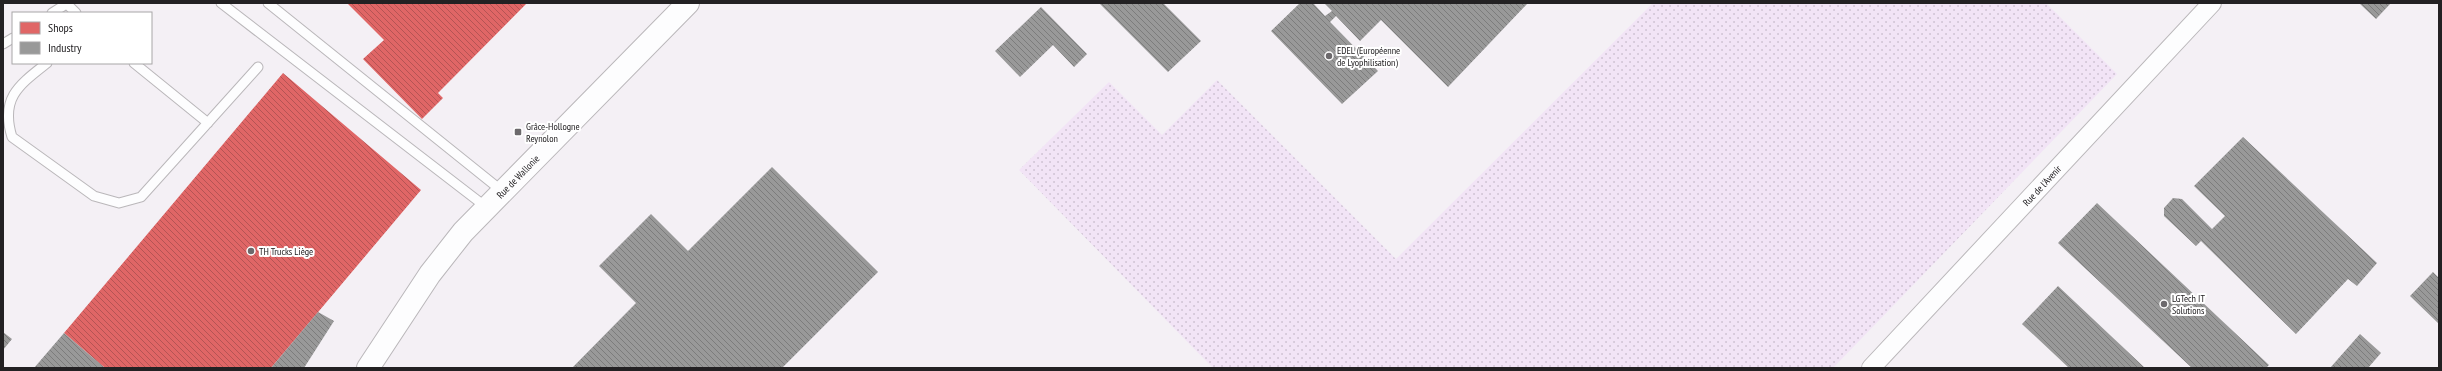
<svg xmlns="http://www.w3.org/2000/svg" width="2442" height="371" font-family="'PT Sans Narrow',sans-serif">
  <defs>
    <pattern id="green-dots" width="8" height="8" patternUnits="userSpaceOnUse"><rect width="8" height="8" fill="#f2e4f6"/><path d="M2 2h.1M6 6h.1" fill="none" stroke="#cfc3d3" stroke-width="1.8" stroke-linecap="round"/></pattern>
    <pattern id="shops-back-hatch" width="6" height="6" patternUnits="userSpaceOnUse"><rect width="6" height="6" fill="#e06666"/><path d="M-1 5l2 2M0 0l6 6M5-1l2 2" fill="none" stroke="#b55454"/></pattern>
    <pattern id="industry-back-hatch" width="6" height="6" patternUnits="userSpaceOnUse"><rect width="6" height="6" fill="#999"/><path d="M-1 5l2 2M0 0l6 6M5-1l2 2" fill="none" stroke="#7c7c7c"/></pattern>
  </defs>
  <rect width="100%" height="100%" fill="#f4f0f5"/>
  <path fill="url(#green-dots)" d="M1653,3H2046L2117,74L1833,368H1213L1019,170L1109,82L1162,135L1217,80L1396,259Z"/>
  <path fill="url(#shops-back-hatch)" d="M347,3H527L438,93L443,98L422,119L363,59L384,40Z
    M283,73L421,190L271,368H105L64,333Z"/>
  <path fill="url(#industry-back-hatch)" d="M1099,3H1163L1201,41L1168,72Z
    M1300,3H1313L1325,16L1332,11L1324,3H1528L1448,87L1381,20L1360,41L1336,16L1330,22L1378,71L1342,104L1271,31Z
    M2359,3H2391L2376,19Z
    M1041,7L1087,54L1074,67L1053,45L1020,77L995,51Z
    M2243,137L2377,263L2357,286L2348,279L2296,334L2201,241L2196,246L2164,216V208L2173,198L2182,199L2212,229L2225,216L2194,186Z
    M772,167L878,272L782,368H572L636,303L599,266L651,214L688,251Z
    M2097,203L2269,365L2266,368H2192L2058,243Z
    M2433,272L2439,278V324L2410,296Z
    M2058,286L2145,368H2069L2022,324Z
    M318,312L334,321L304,368H271Z
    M3,332L12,339L3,350Z
    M64,333L105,368H34Z
    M2360,334L2381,353L2368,368H2330Z"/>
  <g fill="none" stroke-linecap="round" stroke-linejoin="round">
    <defs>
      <path id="service" d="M221,3L486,207
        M268,3L502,191
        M67,4L76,13
        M52,13L68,3
        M3,44L13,38
        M47,63C19,85 0,98 12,137L94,196L119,203L141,197L258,67
        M134,63L208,123"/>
      <g id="minor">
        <path id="s1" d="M1871,368L2212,3"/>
      </g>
      <g id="tertiary">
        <path id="s2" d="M368,368L430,274L463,232L688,3"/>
      </g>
    </defs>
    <use href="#service" stroke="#bab7ba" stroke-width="11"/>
    <use href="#minor" stroke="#bab7ba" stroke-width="20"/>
    <use href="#tertiary" stroke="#bab7ba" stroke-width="24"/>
    <use href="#service" stroke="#fdfdfe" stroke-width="9"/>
    <use href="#minor" stroke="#fdfdfe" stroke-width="18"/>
    <use href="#tertiary" stroke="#fdfdfe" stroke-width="22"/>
  </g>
  <g fill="#6c696c" stroke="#fff" stroke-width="1.5">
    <circle cx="1329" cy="56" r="4"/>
    <rect x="514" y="128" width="8" height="8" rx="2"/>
    <circle cx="251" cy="251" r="4"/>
    <circle cx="2164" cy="304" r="4"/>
  </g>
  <g text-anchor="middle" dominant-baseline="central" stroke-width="4" stroke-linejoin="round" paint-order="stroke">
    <g font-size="10" fill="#232123" stroke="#fff" text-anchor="start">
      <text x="1337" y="50">EDEL (Européenne<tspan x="1337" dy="12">de Lyophilisation)</tspan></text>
      <text x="526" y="126">Grâce-Hollogne<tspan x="526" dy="12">Reynolon</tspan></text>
      <text x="259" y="251">TH Trucks Liège</text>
      <text x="2172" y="298">LGTech IT<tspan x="2172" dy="12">Solutions</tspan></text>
    </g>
    <g font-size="10" fill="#232123" stroke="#fff">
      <text stroke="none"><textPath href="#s2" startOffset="244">Rue de Wallonie</textPath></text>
      <text stroke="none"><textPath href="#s1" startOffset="250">Rue de l'Avenir</textPath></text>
    </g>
  </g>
  <rect width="2442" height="371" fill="none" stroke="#232123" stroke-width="8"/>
  <rect x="12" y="12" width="140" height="52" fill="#ffffff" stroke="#a7a6a7"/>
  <rect x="20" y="22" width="20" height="12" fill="#e06666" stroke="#a7a6a7"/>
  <text x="48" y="32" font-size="12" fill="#232123">Shops</text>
  <rect x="20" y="42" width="20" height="12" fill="#999999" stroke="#a7a6a7"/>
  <text x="48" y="52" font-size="12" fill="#232123">Industry</text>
</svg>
